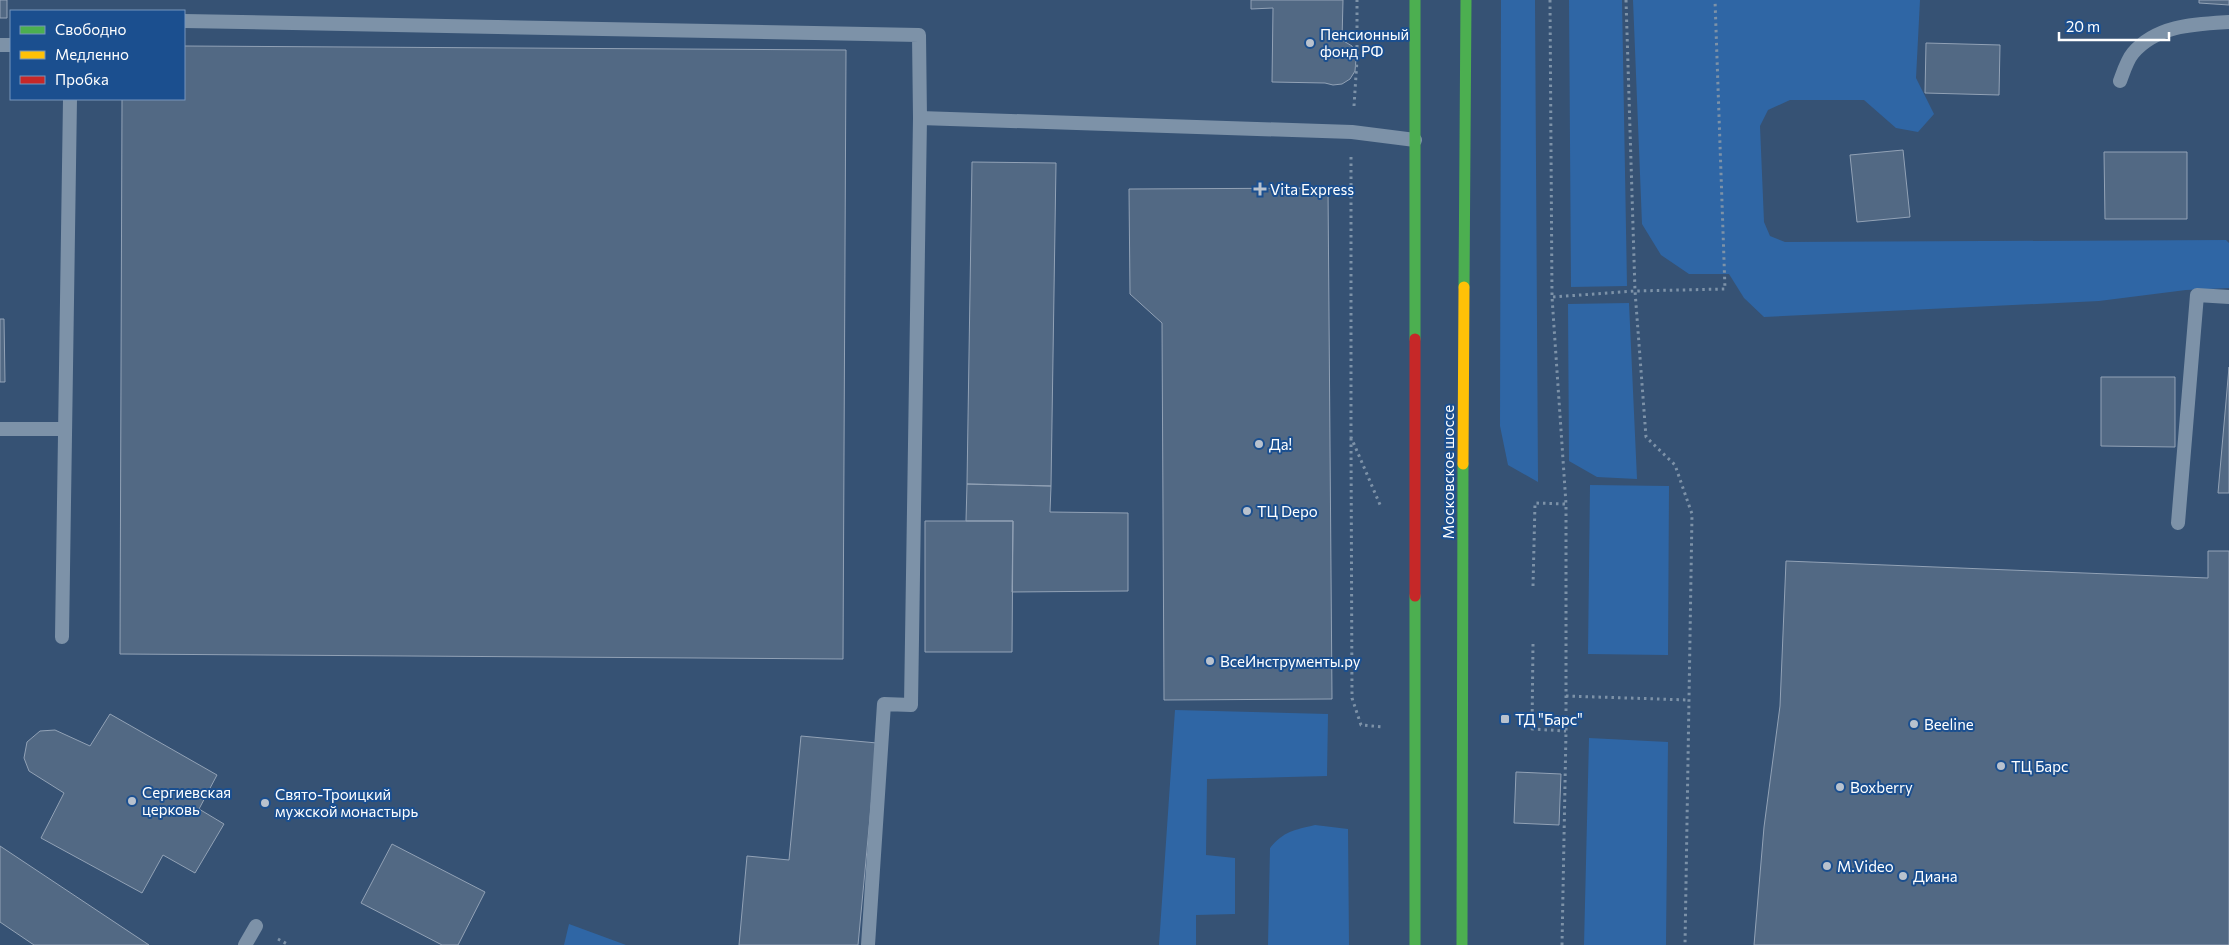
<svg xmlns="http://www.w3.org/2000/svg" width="2229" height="945" font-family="Commissioner,sans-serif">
  <rect width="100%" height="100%" fill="#365274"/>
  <path fill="#2f66a5" d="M1501,0H1535L1538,482L1508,465L1500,426Z
    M1569,0H1622L1627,286L1571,287Z
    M1633,0H1920L1916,78L1934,114L1918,132L1896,128L1864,100H1790L1768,110L1760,126L1764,222L1770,236L1785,242L2226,240L2229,243V288L2186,290L2099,301L1764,317L1744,298L1729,274H1689L1661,255L1642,224Z
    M1629,303L1637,479L1597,477L1569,461L1568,304Z
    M1590,485L1669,486L1668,655L1588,654Z
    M1175,710L1328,714L1327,776L1207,779L1206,855L1235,858V914L1196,915V945H1159Z
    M1589,738L1668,742L1666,945H1584Z
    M1315,825L1348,829L1349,945H1268L1270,848C1284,831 1294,830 1315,825Z
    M569,924L626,945H564Z"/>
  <path fill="#526984" stroke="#92a2b6" d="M0,0H7V18H0Z
    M1251,0H1343L1342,40L1352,46L1356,59L1355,71L1350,79L1342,84L1333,85L1325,83L1272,82L1273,8L1251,9Z
    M2199,0H2229V5L2199,3Z
    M1926,43L2000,45L1999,95L1925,93Z
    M184,46L846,50L843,659L120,654L122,99H184Z
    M1903,150L1910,217L1857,222L1850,155Z
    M2104,152H2187V219H2105Z
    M972,162L1056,163L1051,486L967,484Z
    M1328,188L1332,699L1164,700L1162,323L1130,294L1129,189Z
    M0,319H4L5,382H0Z
    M2229,367V493H2218Z
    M2101,377H2175V447L2101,446Z
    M967,484L1051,486L1050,512L1128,513V591L1012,592L1013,521H966Z
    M925,521H1013L1012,652H925Z
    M2208,551H2229V945H1754L1764,827L1780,706L1786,561L2208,578Z
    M110,714L217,775L199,809L224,824L195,873L163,855L142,893L41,838L64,793L29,771L24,758L27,742L40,731L55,730L90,746Z
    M801,736L877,743L858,945H739L747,856L789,860Z
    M1516,772L1561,774L1559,825L1514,823Z
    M392,844L485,892L458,945H442L361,903Z
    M0,846L149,945H34L0,922Z"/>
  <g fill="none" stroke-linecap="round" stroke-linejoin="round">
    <path stroke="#7d92a8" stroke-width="3" stroke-dasharray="2.5 4" stroke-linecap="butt" d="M1550,0L1552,297L1566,504
      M1626,0L1635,291L1646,437L1675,465L1692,514L1685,945
      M1354,106L1357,60V0
      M1351,157V437L1381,507
      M1553,297L1635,291L1725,289L1715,0
      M1351,438L1352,698L1361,725L1384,727
      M1533,586L1535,503L1566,504V731L1562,945
      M1533,644L1532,729L1566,731
      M1566,696L1689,700
      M278,939L289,945"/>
    <path stroke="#7d92a8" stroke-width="14" d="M184,21L919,35L920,118L1352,132L1415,140
      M0,45H11
      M2120,81C2123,73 2127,60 2133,53C2157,25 2195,24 2229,22
      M0,429H65
      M2178,523L2197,295L2229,297
      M62,637L70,99
      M245,945L256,926
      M868,945L884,704L911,705L920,118"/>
    <path stroke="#4caf50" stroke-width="11" d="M1415,0V339
      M1464,287L1466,0
      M1415,596V945
      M1462,945L1463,464"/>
    <path stroke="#ffc107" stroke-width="11" d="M1463,464L1464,287"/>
    <path stroke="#c62828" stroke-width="11" d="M1415,339V596"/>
  </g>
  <g fill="#b9c2ce" stroke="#1b4f8f" stroke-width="2">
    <circle cx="1310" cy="43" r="5"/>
    <path d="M1257.5 181.5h5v5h5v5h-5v5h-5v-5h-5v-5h5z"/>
    <circle cx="1259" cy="444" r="5"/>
    <circle cx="1247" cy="511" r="5"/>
    <circle cx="1210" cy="661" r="5"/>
    <rect x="1500" y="714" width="10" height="10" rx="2.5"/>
    <circle cx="1914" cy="724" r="5"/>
    <circle cx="2001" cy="766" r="5"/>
    <circle cx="1840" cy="787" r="5"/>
    <circle cx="132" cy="801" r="5"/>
    <circle cx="265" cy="803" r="5"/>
    <circle cx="1827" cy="866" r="5"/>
    <circle cx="1903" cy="876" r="5"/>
  </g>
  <g text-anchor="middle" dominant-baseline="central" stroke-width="4" stroke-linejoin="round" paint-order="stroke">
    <g font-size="15" fill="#fff" stroke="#1b4f8f" text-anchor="start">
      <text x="1320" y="34">Пенсионный<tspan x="1320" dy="17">фонд РФ</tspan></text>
      <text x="1270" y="189">Vita Express</text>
      <text x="1269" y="444">Да!</text>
      <text x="1257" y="511">ТЦ Depo</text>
      <text x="1220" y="661">ВсеИнструменты.ру</text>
      <text x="1515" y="719">ТД "Барс"</text>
      <text x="1924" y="724">Beeline</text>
      <text x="2011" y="766">ТЦ Барс</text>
      <text x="1850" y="787">Boxberry</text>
      <text x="142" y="792">Сергиевская<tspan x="142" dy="17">церковь</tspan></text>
      <text x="275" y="794">Свято-Троицкий<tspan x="275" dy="17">мужской монастырь</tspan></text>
      <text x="1837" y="866">M.Video</text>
      <text x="1913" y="876">Диана</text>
    </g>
    <g font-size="15" fill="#fff" stroke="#1b4f8f">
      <text transform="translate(1448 472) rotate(-90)">Московское шоссе</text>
    </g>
  </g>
  <rect x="10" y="10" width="175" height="90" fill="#1b4f8f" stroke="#7695bc"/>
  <rect x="20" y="26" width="25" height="8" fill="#4caf50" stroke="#7695bc"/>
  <text x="55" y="35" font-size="15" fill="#ffffff">Свободно</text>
  <rect x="20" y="51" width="25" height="8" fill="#ffc107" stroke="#7695bc"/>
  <text x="55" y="60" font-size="15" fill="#ffffff">Медленно</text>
  <rect x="20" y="76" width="25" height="8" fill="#c62828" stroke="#7695bc"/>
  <text x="55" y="85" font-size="15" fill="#ffffff">Пробка</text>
  <path d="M2059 32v8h110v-8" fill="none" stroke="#ffffff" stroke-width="2.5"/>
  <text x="2066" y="32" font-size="15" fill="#ffffff" stroke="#1b4f8f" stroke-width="4" paint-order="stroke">20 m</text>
</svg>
